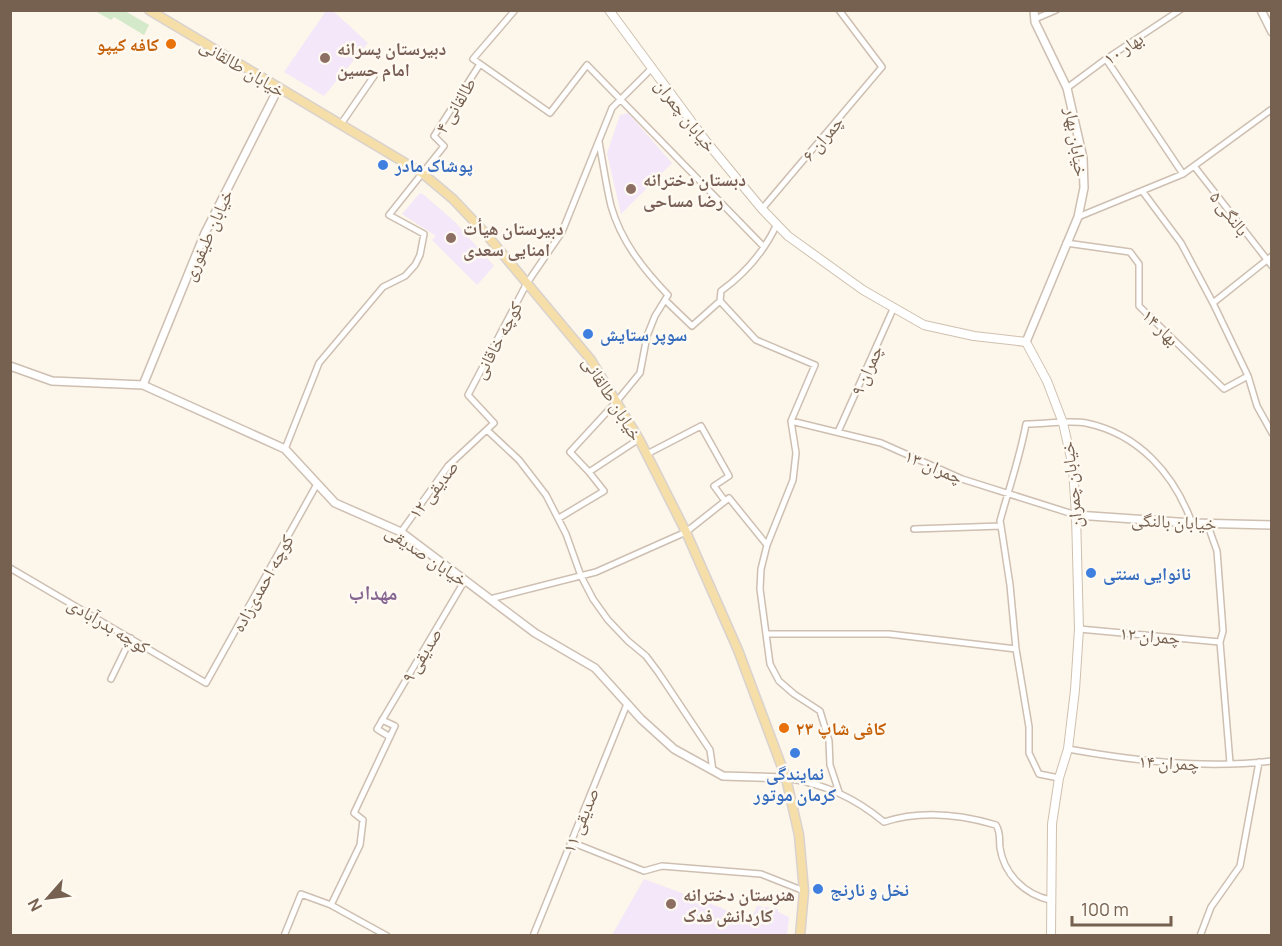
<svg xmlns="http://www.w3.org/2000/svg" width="1282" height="946" font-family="Manrope,'Noto Naskh Arabic',sans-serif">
  <rect width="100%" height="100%" fill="#fcf6eb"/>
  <path fill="#f3e7f9" d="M326,11H333L368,43L324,96L284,72Z
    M628,113L672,163L621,214L607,153L620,115Z
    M420,193L424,195L454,221L494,266L477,285L432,240L436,236L402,214Z
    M644,879L722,908L749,924L757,906L778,909V912L789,917L787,935H612Z"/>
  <path fill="#d4e9c9" d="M95,11H125L149,25L144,35L114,17L111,20Z"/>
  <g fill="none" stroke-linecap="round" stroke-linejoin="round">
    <defs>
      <path id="minor" d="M515,10L473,59L550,113L587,65L764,247
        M1035,19L1056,10
        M1106,59L1183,174
        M1067,88L1106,59L1180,10
        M341,124L374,76
        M1194,166L1272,266
        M1143,192L1181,243L1213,303L1248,376L1257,406L1272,433
        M762,209L882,67L839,10
        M1078,217L1183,174L1272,109
        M1066,243L1130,252L1139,264V306L1224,389L1248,376
        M665,300L692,326L720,301
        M720,301L756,340L815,365L791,421L796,453L793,480L767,545L761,569L760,589L770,664L779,681L794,694L820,711L829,741L830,765L839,792
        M720,301L721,291C746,273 764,252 777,224
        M1213,303L1272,256
        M791,421L881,443L962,479L1076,515
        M487,430L519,460L546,495L566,534L581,576L593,599L608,620L628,641L646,656L658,672L710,750L713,771
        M838,432L894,307
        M285,449L319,363L383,287L405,276L415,265L420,255L424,234L389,215L444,146L434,136L480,64
        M647,454L701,426L729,476L714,486L725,501
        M589,472L639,439
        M559,518L604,491L589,472L570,452L617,401L640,373L647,336L655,316L668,295C643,269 621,241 611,206C606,185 603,163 599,142
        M1207,523L1217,551L1223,631L1220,642L1230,763
        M914,529L1001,526
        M401,532L448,466L494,423L468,395L527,283L562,232L612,108L651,69
        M10,568L206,683L317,484
        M490,599L596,572L686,532L729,498L767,545
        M1079,629L1220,642
        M766,634H889L1016,649
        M111,679L131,638
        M390,737L377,729L465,580
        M1068,749C1135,761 1203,769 1272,761
        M786,778C824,784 854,797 884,822C921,810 959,814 996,825C1001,833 999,839 1000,848C1004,874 1024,894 1050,900
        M1059,778L1039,774L1029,753V727L1016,649L1010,585L1001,526L1000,521C1009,488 1020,457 1026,424C1045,424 1068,420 1086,423C1139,434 1174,474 1192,523
        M571,842L644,871L662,866L761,874L804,891
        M331,905L360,845L363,820L354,813L395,726L382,720
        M284,936L301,894L331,905L387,936
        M533,936L627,704
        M1200,936L1211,907L1240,866L1259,762"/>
      <path id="tertiary" d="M1261,10L1272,32
        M1026,342L1078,217L1084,188L1083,158L1067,88L1035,22L1034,10
        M10,366L52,381L143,385L285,449L335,503L401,532L535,633L595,668L641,719L674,749L723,776L786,778
        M143,385L205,233L278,89
        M1076,515L1192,523L1272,525"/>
      <path id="secondary" d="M609,10L705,140L762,209L788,236L863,290L924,325L974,336L1026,342L1047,381L1063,423L1073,467L1076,515L1079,629L1075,690L1068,749L1059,778L1052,824L1051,936"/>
      <path id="primary" d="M149,10L422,173L453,199L486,234L591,360L639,439L686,532L738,650L786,778L799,835L804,891L800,936"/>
    </defs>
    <use href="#minor" stroke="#cebfb1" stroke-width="8"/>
    <use href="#tertiary" stroke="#cebfb1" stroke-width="10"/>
    <use href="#secondary" stroke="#d0c0ae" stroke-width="10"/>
    <use href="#primary" stroke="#d9d2ce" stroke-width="11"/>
    <use href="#minor" stroke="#fff" stroke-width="5"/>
    <use href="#tertiary" stroke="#fff" stroke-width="7"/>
    <use href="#secondary" stroke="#fff" stroke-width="8"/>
    <use href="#primary" stroke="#f6dea8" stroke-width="8"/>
  </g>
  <g fill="#e8710a" stroke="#fefaf2" stroke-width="2">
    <circle cx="171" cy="44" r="6"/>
    <circle cx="784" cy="728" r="6"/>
  </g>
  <g fill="#8d6e63" stroke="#fefaf2" stroke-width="2">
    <circle cx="325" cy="58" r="6"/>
    <circle cx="631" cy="189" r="6"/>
    <circle cx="451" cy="238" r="6"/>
    <circle cx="671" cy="904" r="6"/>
  </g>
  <g fill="#3f7fe0" stroke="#fefaf2" stroke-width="2">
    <circle cx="383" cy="165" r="6"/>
    <circle cx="588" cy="334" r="6"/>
    <circle cx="1091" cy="573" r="6"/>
    <circle cx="795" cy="753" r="6"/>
    <circle cx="818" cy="889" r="6"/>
  </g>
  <g text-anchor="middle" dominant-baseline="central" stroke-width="5" stroke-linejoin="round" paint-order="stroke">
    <g font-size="18" font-weight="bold" fill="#c56008" stroke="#fefaf2" text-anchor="end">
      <text x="159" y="44">کافه کیپو</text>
      <text x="796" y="728" text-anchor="start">کافی شاپ ۲۳</text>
    </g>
    <g font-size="18" font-weight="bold" fill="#785e54" stroke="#fefaf2" text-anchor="start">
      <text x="337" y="48">دبیرستان پسرانه<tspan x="337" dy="21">امام حسین</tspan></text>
      <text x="643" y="179">دبستان دخترانه<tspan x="643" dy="21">رضا مساحی</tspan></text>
      <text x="463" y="228">دبیرستان هیأت<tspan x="463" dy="21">امنایی سعدی</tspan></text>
      <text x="683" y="894">هنرستان دخترانه<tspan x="683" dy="21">کاردانش فدک</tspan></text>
    </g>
    <g font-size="18" fill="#76604f" stroke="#fefaf2">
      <text transform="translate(1123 48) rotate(-34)">بهار ۱۰</text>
      <text transform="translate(243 67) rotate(31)">خیابان طالقانی</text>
      <text transform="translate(455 105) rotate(-59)">طالقانی ۴</text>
      <text transform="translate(686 115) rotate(52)">خیابان چمران</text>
      <text transform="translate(822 138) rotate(-50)">چمران ۶</text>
      <text transform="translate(1077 142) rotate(81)">خیابان بهار</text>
      <text transform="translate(1230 213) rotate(52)">بالنگی ۵</text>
      <text transform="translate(207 235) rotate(-66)">خیابان طیفوری</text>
      <text transform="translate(1161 327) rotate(45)">بهار ۱۴</text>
      <text transform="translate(497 340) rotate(-62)">کوچه خاقانی</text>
      <text transform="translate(866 370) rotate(-66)">چمران ۹</text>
      <text transform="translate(613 398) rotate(58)">خیابان طالقانی</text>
      <text transform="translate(934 466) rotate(23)">چمران ۱۳</text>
      <text transform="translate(1071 485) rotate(-96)">خیابان چمران</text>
      <text transform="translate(433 489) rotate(-52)">صدیقی ۱۲</text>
      <text transform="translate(1174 521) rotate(3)">خیابان بالنگی</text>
      <text transform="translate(427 555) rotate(34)">خیابان صدیقی</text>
      <text transform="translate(262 583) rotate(-61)">کوچه احمدی‌زاده</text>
      <text transform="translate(109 625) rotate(31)">کوچه بدرآبادی</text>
      <text transform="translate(1150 635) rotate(5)">چمران ۱۲</text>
      <text transform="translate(421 655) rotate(-59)">صدیقی ۹</text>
      <text transform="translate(1169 762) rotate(3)">چمران ۱۴</text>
      <text transform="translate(580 820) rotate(-68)">صدیقی ۱۱</text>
    </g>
    <g font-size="18" font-weight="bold" fill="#366cbe" stroke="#fefaf2" text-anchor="start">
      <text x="395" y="165">پوشاک مادر</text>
      <text x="600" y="334">سوپر ستایش</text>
      <text x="1103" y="573">نانوایی سنتی</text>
      <text x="795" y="773" text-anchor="middle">نمایندگی<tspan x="795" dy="21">کرمان موتور</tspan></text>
      <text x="830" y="889">نخل و نارنج</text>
    </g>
    <g font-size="20" font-weight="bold" fill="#866691" stroke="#fefaf2">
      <text x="373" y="592">مهداب</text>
    </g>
  </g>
  <rect width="1282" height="946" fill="none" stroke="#76604f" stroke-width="24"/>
  <g transform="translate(48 898) rotate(242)" stroke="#fefaf2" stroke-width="4.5" paint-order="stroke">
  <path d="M0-4.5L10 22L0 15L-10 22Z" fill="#76604f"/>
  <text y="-9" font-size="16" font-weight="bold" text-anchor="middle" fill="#76604f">N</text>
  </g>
  <path d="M1072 916v9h99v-9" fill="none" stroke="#76604f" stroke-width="3"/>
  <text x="1081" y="916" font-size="18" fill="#76604f" stroke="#fefaf2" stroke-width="4.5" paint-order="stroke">100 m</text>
</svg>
